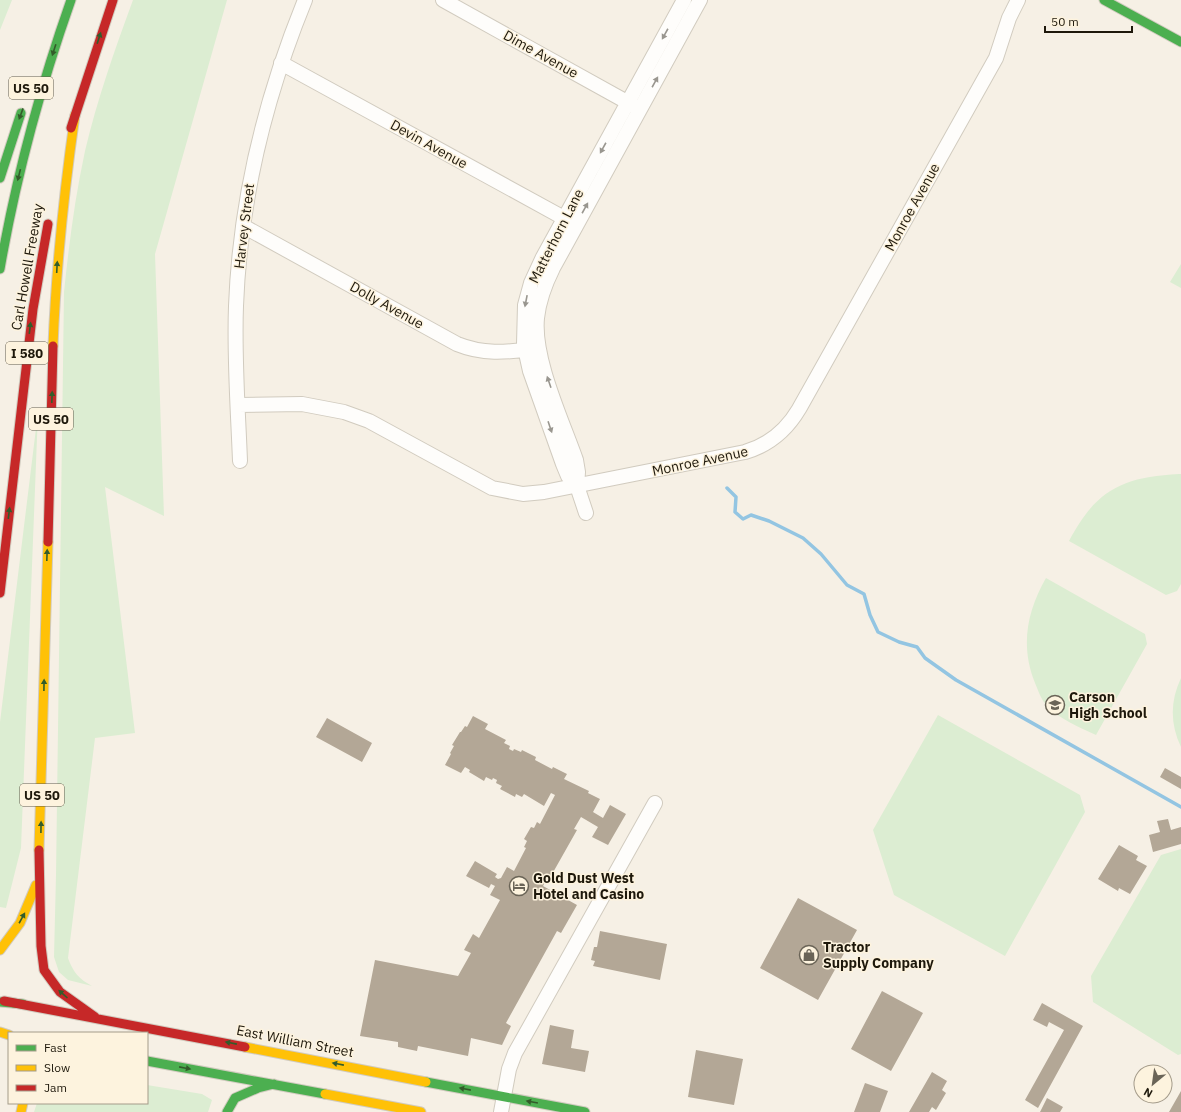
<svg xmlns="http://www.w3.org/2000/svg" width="1181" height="1112" font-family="'IBM Plex Sans',sans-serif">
  <rect width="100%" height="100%" fill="#f6f0e5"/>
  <path fill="#dcedd2" d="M0,0H12L0,30Z
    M133,0H227L155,254L164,516L105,487L135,733L95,738L68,958C73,972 79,979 92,986L68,980L59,972L54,957L56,875L64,292C69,244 75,197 85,151C97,100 115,49 133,0Z
    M1181,264V288L1170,282Z
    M38,412L21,848L6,908L0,907V722Z
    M1179,474H1181V584L1177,591L1166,595L1069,541C1096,490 1122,477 1179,474Z
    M1046,578L1145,634L1147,644L1096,735C1079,727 1059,719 1046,705C1041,699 1038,690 1035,683C1020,646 1027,611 1046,578Z
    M1181,678V747C1170,724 1170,701 1181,678Z
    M938,715L1080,795L1085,812L1005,956L894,895L873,830Z
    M1181,849V1054L1178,1055L1093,1002L1091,976L1161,855Z
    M147,1085L202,1094L212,1100L208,1112H34L37,1103H147Z"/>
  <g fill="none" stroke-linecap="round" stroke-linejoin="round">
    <path stroke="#93c5e2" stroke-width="3.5" d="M727,488L736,497L735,512L743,519L751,515L769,521L803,538L821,554L847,585L864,594L870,615L878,632L899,642L917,647L925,658L956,680L1181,807"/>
  </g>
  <path fill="#b3a796" d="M473,716L488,724L485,729L506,740L504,743L510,746L509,749L513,751L514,749L521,752L522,750L536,757L535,760L552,769L553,767L567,774L564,779L589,791L588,793L600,799L593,812L603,818L610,805L626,814L608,845L592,837L598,827L581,817L574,829L577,830L551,876L549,875L543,886L577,905L561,933L557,931L506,1023L511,1026L502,1045L471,1038L468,1056L418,1046L417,1051L398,1047V1042L360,1036L375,960L458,976L471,953L464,950L473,934L479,938L500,900L490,895L495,886L491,884L489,888L466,876L475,861L497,874L495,877L498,879L501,878L507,867L514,871L526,848L524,847L527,841L524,839L531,827L534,828L537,822L540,824L555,795L551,793L544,806L524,794L522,797L516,794L515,797L500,789L502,786L496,783L497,780L493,778L492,780L486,777L484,781L469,772L470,770L465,767L461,773L445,765L451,754L450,753L454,746L452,745L460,732H461L465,726L467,727Z
    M327,718L372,743L362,762L316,737Z
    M1165,768L1181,777V789L1160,777Z
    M1168,819L1171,830L1181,827V844L1153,852L1149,835L1160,832L1157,821Z
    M1119,845L1138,856L1136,860L1147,866L1130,894L1119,888L1118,891L1098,879Z
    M798,898L857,930L818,1000L760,968Z
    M600,931L667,944L660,980L593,966L595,961L591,960L594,947H597Z
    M882,991L923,1013L891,1071L851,1049Z
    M1042,1003L1083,1026L1038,1108L1025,1100L1064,1030L1049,1022L1047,1027L1033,1020Z
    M550,1025L574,1030L571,1048L589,1051L585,1072L542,1064Z
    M696,1050L743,1059L734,1105L688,1097Z
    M932,1072L947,1081L942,1090L946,1093L936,1110L932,1107L929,1112H909Z
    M865,1083L888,1091L880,1112H854Z
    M1181,1091V1112H1169Z
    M1047,1098L1063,1107L1060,1112H1040Z"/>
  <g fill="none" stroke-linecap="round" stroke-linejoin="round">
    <defs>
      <path id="street" d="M443,0L636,107
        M281,63L573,223
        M243,226L457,344C484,355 507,352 534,349
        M238,405L302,404L344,412L369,421L492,488L523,494L544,492L745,452C769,445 786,431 799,409L996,58L1009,18L1018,0
        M240,461C238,409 234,358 236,306C240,200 265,98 305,0
        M577,486L578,472L576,460C562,420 533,359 537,318C539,300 545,284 553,268L700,0
        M586,513L577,486L568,476L563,464L530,371L524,344L525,305L531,283L543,257L684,0
        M501,1112L509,1069L515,1053L655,803"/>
      <path id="fast" d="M1104,0L1181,42
        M0,178L21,113
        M0,269C16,177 40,88 71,0
        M0,1002L23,1004
        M147,1061L325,1094
        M426,1082L585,1112
        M227,1112L235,1098L258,1088L274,1084"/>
      <path id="slow" d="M53,346C56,268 64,192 75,115
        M39,850L48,542
        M0,950L20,923L36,885
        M0,1032L9,1035
        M245,1047L426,1082
        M325,1094L421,1112
        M21,1112L23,1103"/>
      <path id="jam" d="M71,128L113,0
        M48,542L53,346
        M0,593L33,309L48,224
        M39,850L41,946L44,970L60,992L95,1017
        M4,1001L245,1047"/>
    </defs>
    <use href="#street" stroke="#d1cbbf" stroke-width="16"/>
    <use href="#fast" stroke="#d1cbbf" stroke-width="11"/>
    <use href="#slow" stroke="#d1cbbf" stroke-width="11"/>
    <use href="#jam" stroke="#d1cbbf" stroke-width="11"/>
    <use href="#street" stroke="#fefdfb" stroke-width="14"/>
    <use href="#fast" stroke="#4caf50" stroke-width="9"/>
    <use href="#slow" stroke="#ffc107" stroke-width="9"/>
    <use href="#jam" stroke="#c62828" stroke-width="9"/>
  </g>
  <defs><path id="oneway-solid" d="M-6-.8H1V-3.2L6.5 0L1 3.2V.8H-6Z"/></defs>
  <g fill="#99968f">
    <use href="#oneway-solid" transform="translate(665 34) rotate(119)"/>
    <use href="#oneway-solid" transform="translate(655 82) rotate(-61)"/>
    <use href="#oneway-solid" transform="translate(603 148) rotate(119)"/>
    <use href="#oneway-solid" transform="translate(585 208) rotate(-61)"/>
    <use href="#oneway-solid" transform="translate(526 301) rotate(101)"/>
    <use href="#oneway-solid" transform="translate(549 382) rotate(-109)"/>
    <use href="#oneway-solid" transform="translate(550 427) rotate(71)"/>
  </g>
  <g fill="#335c2a">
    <use href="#oneway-solid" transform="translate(99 38) rotate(-72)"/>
    <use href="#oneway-solid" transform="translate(54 50) rotate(108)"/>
    <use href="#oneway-solid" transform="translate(21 114) rotate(110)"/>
    <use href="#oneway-solid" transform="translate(19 175) rotate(104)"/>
    <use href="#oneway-solid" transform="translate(57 267) rotate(-87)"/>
    <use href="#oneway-solid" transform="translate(30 328) rotate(-83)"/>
    <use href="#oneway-solid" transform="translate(52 397) rotate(-88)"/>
    <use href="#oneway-solid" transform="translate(9 513) rotate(-83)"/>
    <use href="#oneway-solid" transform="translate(47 555) rotate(-88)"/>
    <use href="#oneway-solid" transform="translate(44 685) rotate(-89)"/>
    <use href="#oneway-solid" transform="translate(41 827) rotate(-89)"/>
    <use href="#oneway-solid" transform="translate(22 918) rotate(-61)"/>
    <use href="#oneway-solid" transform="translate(63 994) rotate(-138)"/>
    <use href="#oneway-solid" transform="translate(231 1043) rotate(-169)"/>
    <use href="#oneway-solid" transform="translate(338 1064) rotate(-169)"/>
    <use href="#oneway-solid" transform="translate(185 1068) rotate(11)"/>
    <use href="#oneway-solid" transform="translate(465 1089) rotate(-169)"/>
    <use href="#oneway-solid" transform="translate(532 1102) rotate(-170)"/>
  </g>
  <defs>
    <symbol id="school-ring" viewBox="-11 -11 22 22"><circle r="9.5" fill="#fdf3de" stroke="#6a6457" stroke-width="1.5"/><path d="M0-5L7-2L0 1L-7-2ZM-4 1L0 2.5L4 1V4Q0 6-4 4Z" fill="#6a6457"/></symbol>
    <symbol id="hotel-ring" viewBox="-11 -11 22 22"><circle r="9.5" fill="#fdf3de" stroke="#6a6457" stroke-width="1.5"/><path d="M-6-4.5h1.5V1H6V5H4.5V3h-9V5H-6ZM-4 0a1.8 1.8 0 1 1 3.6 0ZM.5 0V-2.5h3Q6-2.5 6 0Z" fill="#6a6457"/></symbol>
    <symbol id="shop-ring" viewBox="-11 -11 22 22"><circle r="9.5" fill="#fdf3de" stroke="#6a6457" stroke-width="1.5"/><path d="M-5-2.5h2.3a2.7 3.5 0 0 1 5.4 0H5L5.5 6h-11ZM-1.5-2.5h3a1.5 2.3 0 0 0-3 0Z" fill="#6a6457"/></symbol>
  </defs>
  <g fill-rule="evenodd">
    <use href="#school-ring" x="1044" y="694" width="22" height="22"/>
    <use href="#hotel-ring" x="508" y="875" width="22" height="22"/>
    <use href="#shop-ring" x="798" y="944" width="22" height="22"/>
  </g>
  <g text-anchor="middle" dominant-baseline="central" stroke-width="3" stroke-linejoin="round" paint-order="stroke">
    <g fill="#fdf3de" stroke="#615a4a" stroke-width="1">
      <rect x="9" y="77" width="44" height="22" rx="3"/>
      <rect x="6" y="342" width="42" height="22" rx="3"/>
      <rect x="29" y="408" width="44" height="22" rx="3"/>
      <rect x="20" y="784" width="44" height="22" rx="3"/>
    </g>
    <g font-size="13" font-weight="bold" fill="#1e180b">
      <text x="31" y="88">US 50</text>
      <text x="27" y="353">I 580</text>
      <text x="51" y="419">US 50</text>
      <text x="42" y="795">US 50</text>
    </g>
    <g font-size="14" fill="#1e180b" stroke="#fdf3de">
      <text transform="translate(541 54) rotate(29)">Dime Avenue</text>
      <text transform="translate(429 144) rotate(29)">Devin Avenue</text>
      <text transform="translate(912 207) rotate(-61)">Monroe Avenue</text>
      <text transform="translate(244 226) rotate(-83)">Harvey Street</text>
      <text transform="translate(556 236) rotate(-63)">Matterhorn Lane</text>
      <text transform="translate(27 267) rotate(-80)">Carl Howell Freeway</text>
      <text transform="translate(387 305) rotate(29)">Dolly Avenue</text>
      <text transform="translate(700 461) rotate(-12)">Monroe Avenue</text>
      <text transform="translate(295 1041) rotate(11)">East William Street</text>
    </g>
    <g font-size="14" font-weight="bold" fill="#1e180b" stroke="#fdf3de" text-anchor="start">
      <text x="1069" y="697">Carson<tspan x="1069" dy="16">High School</tspan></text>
      <text x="533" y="878">Gold Dust West<tspan x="533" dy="16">Hotel and Casino</tspan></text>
      <text x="823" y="947">Tractor<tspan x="823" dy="16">Supply Company</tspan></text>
    </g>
  </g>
  <rect x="8" y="1032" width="140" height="72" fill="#fdf3de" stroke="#a49b8a"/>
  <rect x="16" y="1045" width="20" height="6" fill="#4caf50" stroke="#a49b8a"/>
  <text x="44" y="1052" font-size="12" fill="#1e180b">Fast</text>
  <rect x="16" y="1065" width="20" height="6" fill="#ffc107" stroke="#a49b8a"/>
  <text x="44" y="1072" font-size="12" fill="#1e180b">Slow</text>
  <rect x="16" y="1085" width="20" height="6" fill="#c62828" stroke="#a49b8a"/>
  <text x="44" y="1092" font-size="12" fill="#1e180b">Jam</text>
  <g transform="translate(1153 1084) rotate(209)"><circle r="19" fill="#fdf3de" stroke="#a49b8a"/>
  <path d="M0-3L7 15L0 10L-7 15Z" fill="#6a6457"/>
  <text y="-6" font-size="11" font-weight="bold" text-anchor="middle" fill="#1e180b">N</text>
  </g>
  <path d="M1045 26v6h87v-6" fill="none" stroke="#1e180b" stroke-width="2"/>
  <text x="1051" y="26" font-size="12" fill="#1e180b" stroke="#fdf3de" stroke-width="3" paint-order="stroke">50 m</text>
</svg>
